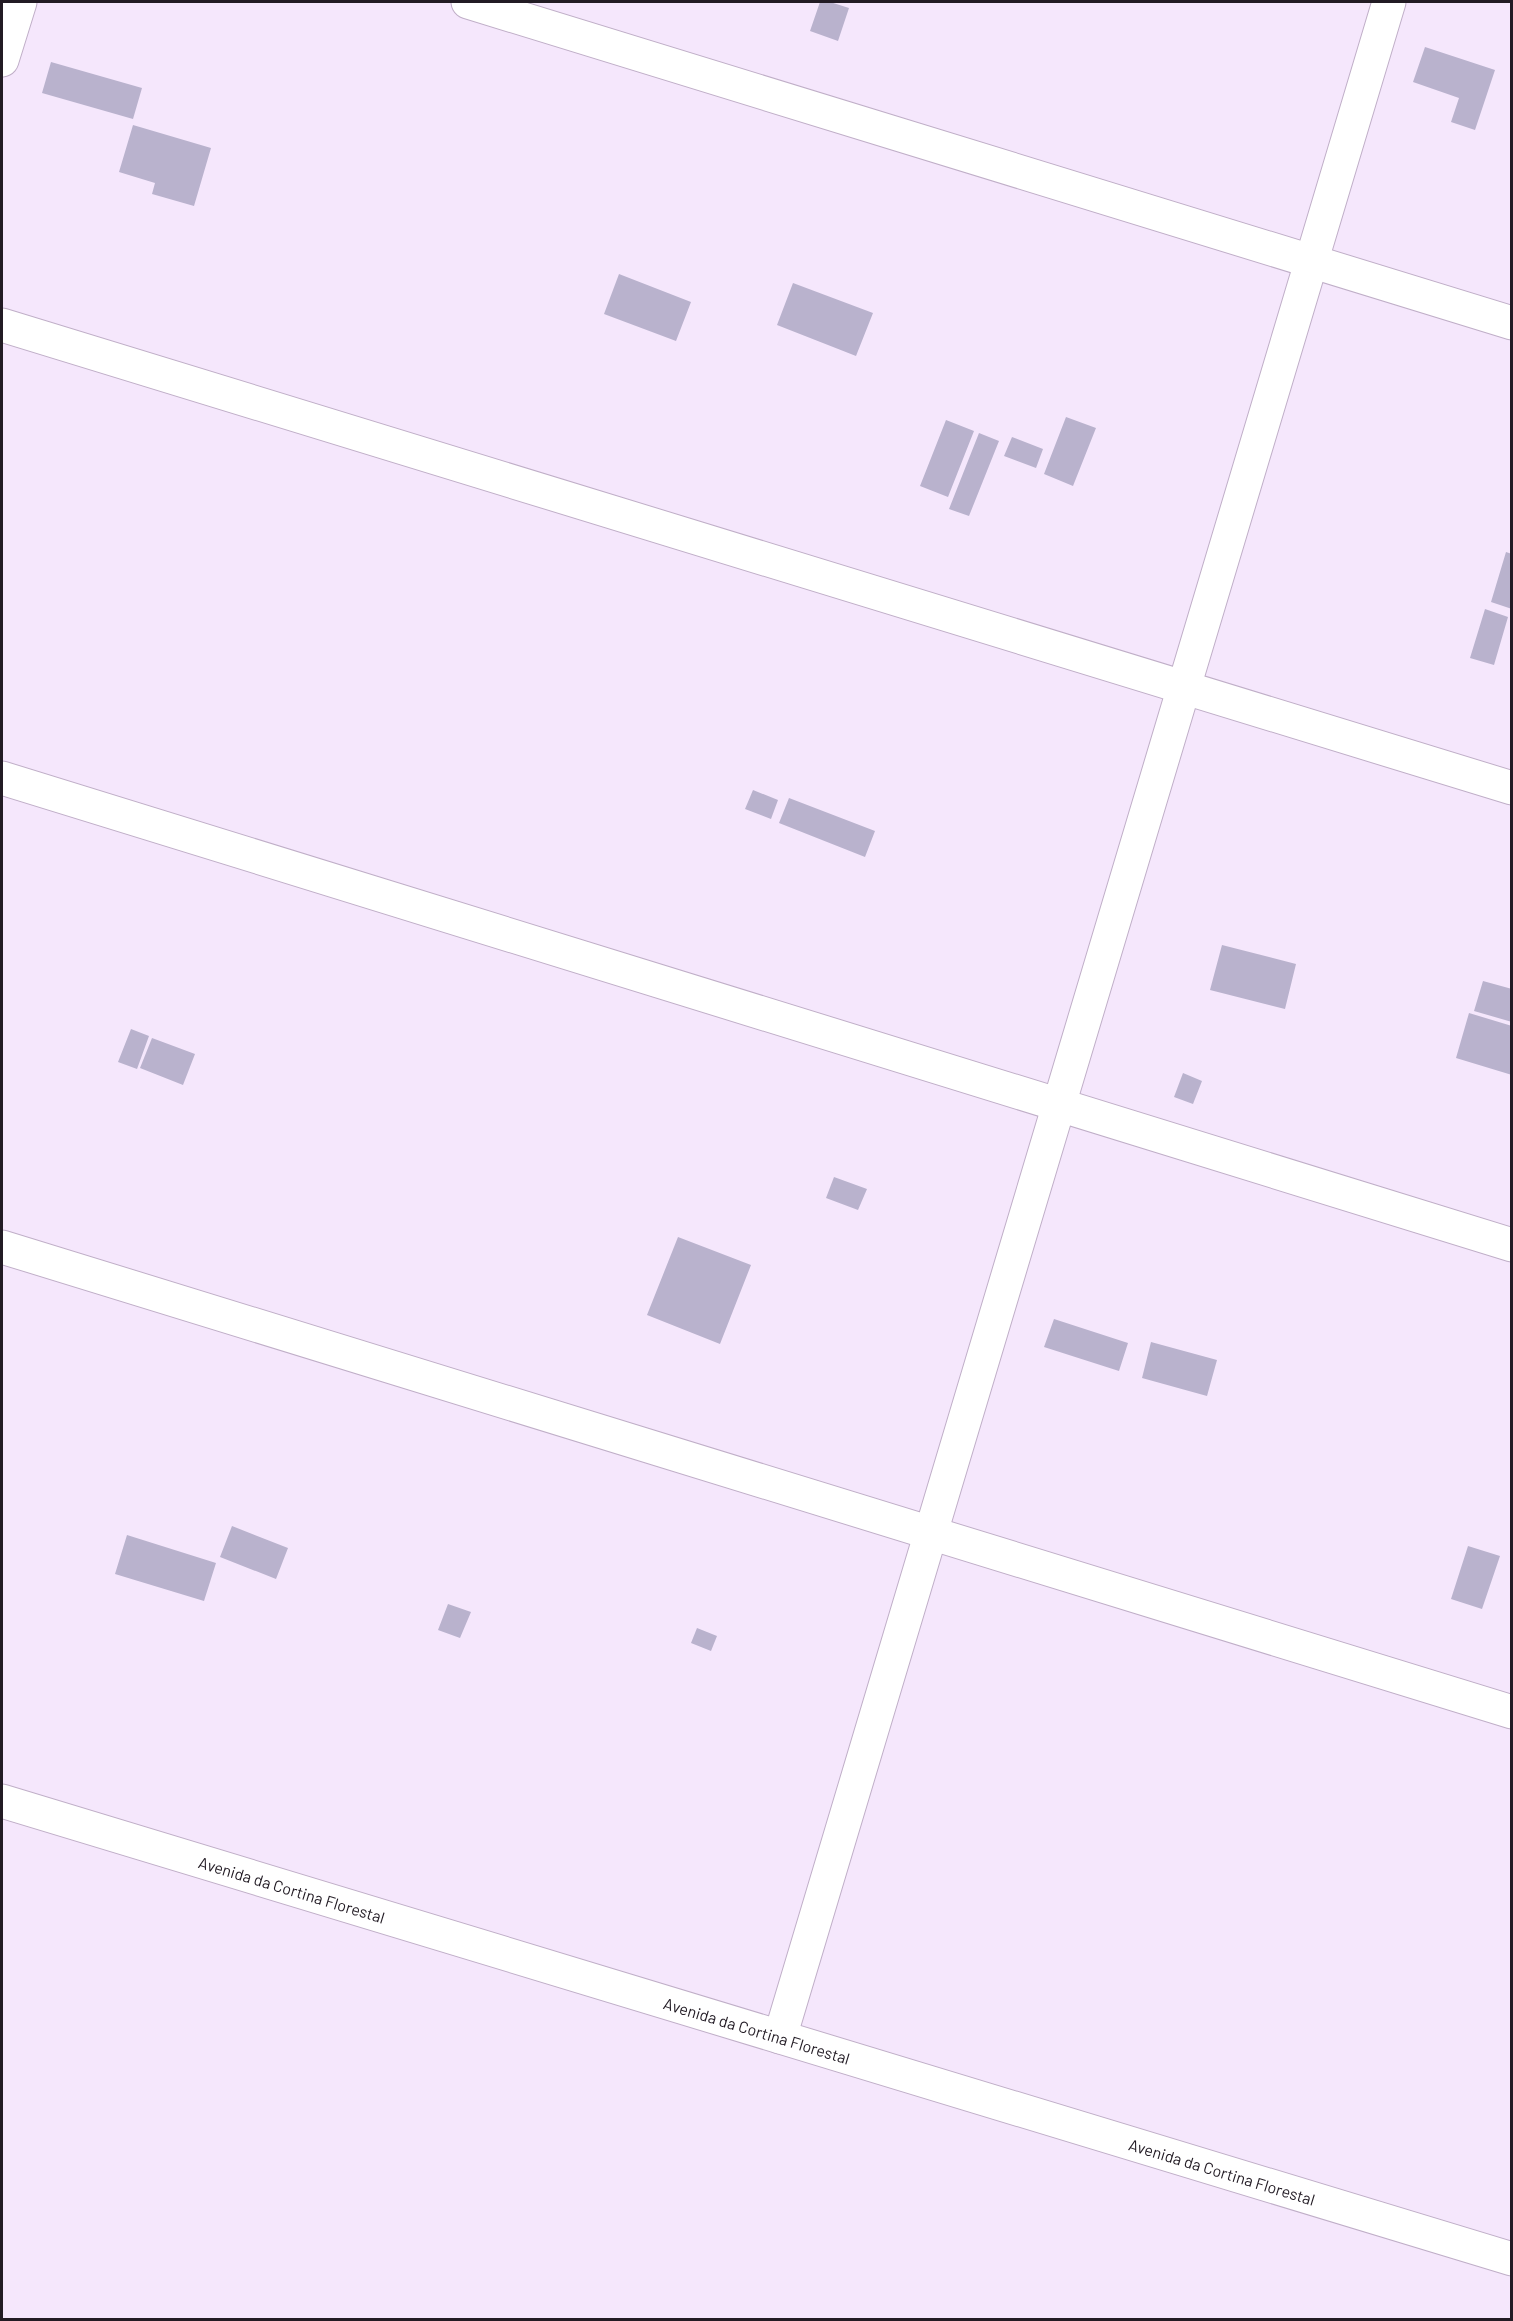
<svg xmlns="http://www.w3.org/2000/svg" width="1513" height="2321" font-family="Barlow,sans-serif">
  <rect width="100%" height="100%" fill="#f5e7fc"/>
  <path fill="#b9b2cd" d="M820,2H830L849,8L838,41L810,31Z
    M1425,47L1495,70L1475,130L1451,122L1459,98L1413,82Z
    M51,62L142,88L133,119L42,93Z
    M133,125L211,148L194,206L152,194L155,183L119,172Z
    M619,274L691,302L676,341L604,314Z
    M793,283L873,313L856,356L777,325Z
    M1066,417L1096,428L1073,486L1044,474Z
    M946,420L974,431L948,497L920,486Z
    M979,433L999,441L969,516L949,509Z
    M1012,437L1043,449L1036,468L1004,456Z
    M1506,552L1512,554V609L1491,602Z
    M1485,609L1508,617L1494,665L1470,658Z
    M753,790L778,800L771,819L745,809Z
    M789,798L875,831L865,857L779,823Z
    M1222,945L1296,964L1285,1009L1210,990Z
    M1483,981L1512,989V1022L1474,1011Z
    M1469,1013L1512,1026V1075L1456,1058Z
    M131,1029L149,1036L137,1069L118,1062Z
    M152,1038L195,1054L183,1085L140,1068Z
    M1183,1073L1202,1081L1193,1104L1174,1097Z
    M834,1177L867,1189L858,1210L826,1198Z
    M678,1237L751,1265L720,1344L647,1315Z
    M1054,1319L1128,1343L1119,1371L1044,1347Z
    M1151,1342L1217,1360L1207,1396L1142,1378Z
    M232,1526L288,1548L276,1579L220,1557Z
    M127,1535L216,1563L204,1601L115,1574Z
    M1468,1546L1500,1556L1482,1609L1451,1599Z
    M448,1604L471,1612L460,1638L438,1630Z
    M697,1628L717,1636L711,1651L691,1643Z"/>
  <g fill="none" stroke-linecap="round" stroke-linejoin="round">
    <defs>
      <g id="minor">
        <path d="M468,2L1512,323"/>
        <path d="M2,60L20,2"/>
        <path d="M2,325L1512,788"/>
        <path d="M2,778L1512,1245"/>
        <path d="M2,1247L1512,1712"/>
        <path id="s1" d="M2,1801L1512,2259"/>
        <path d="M780,2037L1389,2"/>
      </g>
    </defs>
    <use href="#minor" stroke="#c0afc8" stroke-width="35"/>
    <use href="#minor" stroke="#fff" stroke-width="33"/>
  </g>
  <g text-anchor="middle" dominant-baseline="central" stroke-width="4.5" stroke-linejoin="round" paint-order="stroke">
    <g font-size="16" fill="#221b24" stroke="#fcf9fe">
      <text stroke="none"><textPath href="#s1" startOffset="303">Avenida da Cortina Florestal</textPath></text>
      <text stroke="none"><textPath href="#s1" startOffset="789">Avenida da Cortina Florestal</textPath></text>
      <text stroke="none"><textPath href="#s1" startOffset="1275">Avenida da Cortina Florestal</textPath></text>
    </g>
  </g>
  <rect width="1513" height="2321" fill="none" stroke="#221b24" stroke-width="6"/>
</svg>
